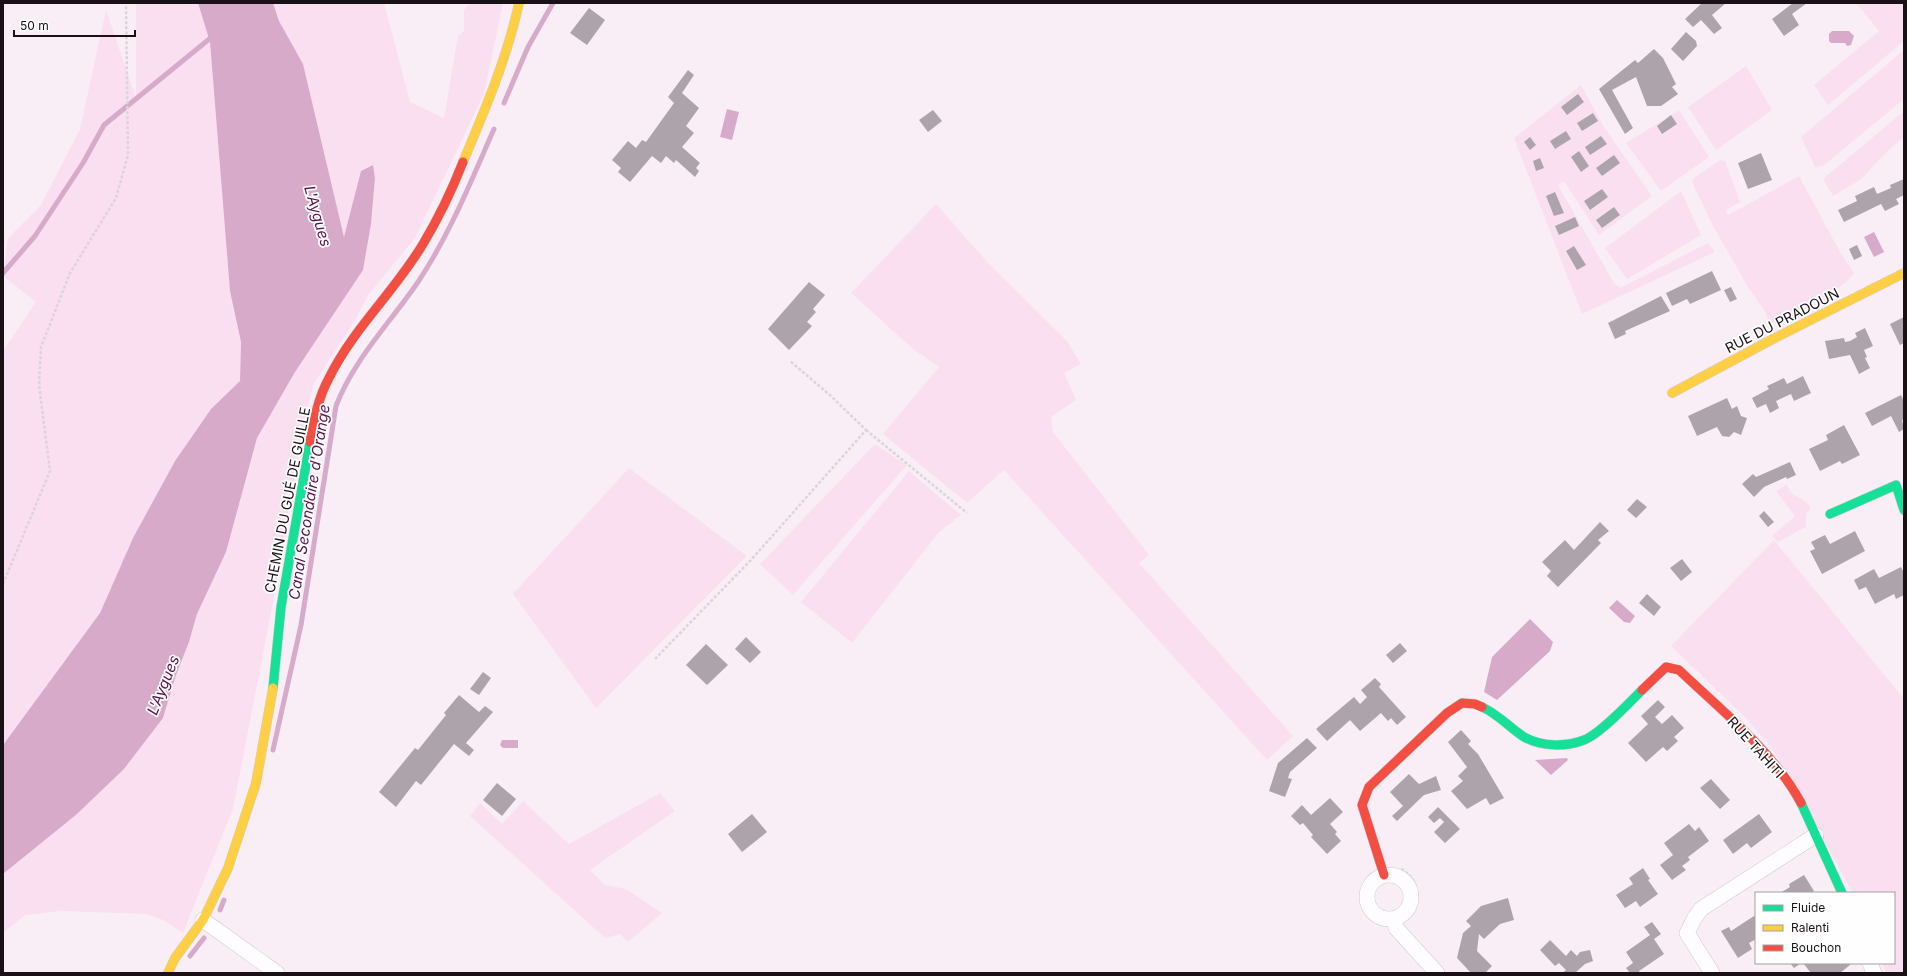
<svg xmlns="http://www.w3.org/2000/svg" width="1907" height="976" font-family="Inter,sans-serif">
  <rect width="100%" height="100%" fill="#f9eef6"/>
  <path fill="#fadff1" d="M136,3H188L189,5V3H198L210,42L230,291L241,342L240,381L211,409L175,461L133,538L100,613L3,745V351L36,302L3,276L8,238L41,205L80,129L106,10L136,98Z
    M273,3H384L410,102L444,118L458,36L464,31V10L470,3H503L484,94L415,238L369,294L352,325L313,385L302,431L278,576L233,809L183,933L163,920L146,914L62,911L25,915L3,933V874L77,814L124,769L163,718L176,675L189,642L197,614L226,552L257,438L295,372L363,269L371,224L375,178L373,165L361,171L344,238L303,64L279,21Z
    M1856,3H1904V41L1828,105L1814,85L1879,31Z
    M1904,50V99L1823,166L1815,167L1801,137Z
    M1746,66L1772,110L1716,150L1688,107Z
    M1581,85L1604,127L1652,196L1599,235L1564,181L1558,185L1614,283L1620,288L1708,243L1715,252L1582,314L1514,138Z
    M1679,110L1709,157L1661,191L1626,143Z
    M1904,111V137L1891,148L1860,180L1833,196L1823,179Z
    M1720,160L1725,161L1740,202L1726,210L1728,215L1799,176L1840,252L1854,273C1840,294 1793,312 1770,324L1764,310L1748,287L1713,226L1692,182L1694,178Z
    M1681,191L1701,235L1627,279L1605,248Z
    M936,204L990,265L1067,341L1081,364L1064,373L1076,400L1051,417L1053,432L1149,555L1139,563L1293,736L1267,760L1004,470L967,503L883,434L939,367L913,349L851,293Z
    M875,444L907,465L793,595L760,564Z
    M629,468L747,556L596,708L513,594Z
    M909,471L961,515L939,532L852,643L801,602Z
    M1787,485C1790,498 1806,497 1811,508L1806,514V527L1778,542L1772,536L1795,516L1776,491Z
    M1774,540L1904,699V973H1886L1882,963H1894V893H1853L1772,748L1744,716L1671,646Z
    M660,793L675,811L590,870L605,885L626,889L662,913L628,942L620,934L605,938L470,816L480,803L502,824L523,801L569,844Z"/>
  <path fill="#d7aaca" d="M198,3H273L279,21L303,64L344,237L361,171L373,165L375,178L371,224L363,270L295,372L257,438L226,552L197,614L189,642L176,675L163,718L124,769L77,814L3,874V745L100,613L133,538L175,461L211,409L240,381L241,342L230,291L210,42Z
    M1832,31H1849L1854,36L1851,45L1847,46L1845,43H1831L1829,41V34Z
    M727,109L739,112L732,140L720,137Z
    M1874,232L1884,252L1874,257L1864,237Z
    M1617,600L1635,616L1630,623L1624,622L1609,608Z
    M1530,619L1553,642L1550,651L1497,700L1484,692L1492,657Z
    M502,740H518V748H503L500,745Z
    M1567,758L1568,760L1551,775L1535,760Z"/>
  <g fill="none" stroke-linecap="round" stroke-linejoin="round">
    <path stroke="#d7aaca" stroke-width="5" d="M504,103L528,47L553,3
      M3,273L35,236L83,163L104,125L213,36
      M273,750L301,625L336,406C354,359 390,323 418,282C450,234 471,181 494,129
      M220,910L224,900
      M190,956L204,938"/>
  </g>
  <path fill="#ada4ab" d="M1702,3H1726L1712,15L1722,28L1714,34L1701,20L1693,27L1685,19Z
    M1793,3H1807L1792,14L1799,25L1784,36L1772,19Z
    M589,8L605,20L587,45L570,33Z
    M1686,32L1696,41L1697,46L1683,61L1671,49Z
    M1654,49L1663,58L1676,84L1672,87L1678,94L1661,106H1647L1636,77L1612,90L1633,128L1625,134L1599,89L1635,60L1638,63Z
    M688,70L694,75L682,93L699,108L686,126L694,133L682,147L700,163L696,168L699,171L695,177L676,160L674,163L666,156L661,163L652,156L630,182L618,172L621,168L612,160L628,141L636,148L642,140L646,142L674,103L668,97Z
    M1578,94L1584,102L1567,115L1561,107Z
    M933,110L942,121L928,132L919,120Z
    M1593,113L1598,121L1582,131L1577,123Z
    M1671,115L1677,124L1662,134L1657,126Z
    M1566,131L1571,139L1555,149L1550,141Z
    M1601,136L1607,144L1590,155L1585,147Z
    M1530,137L1536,145L1530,150L1524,142Z
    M1579,151L1589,166L1581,172L1571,157Z
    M1761,153L1772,180L1748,189L1738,163Z
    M1614,155L1620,163L1602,176L1596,168Z
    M1540,158L1544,168L1536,171L1533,161Z
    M1904,179V195L1896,199L1899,204L1885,211L1881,204L1844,222L1838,210L1857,201L1855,196L1874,187L1877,194L1891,188L1890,185Z
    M1602,189L1608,197L1590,210L1584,201Z
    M1555,192L1564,213L1554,216L1546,196Z
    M1614,207L1620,215L1602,228L1596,220Z
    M1575,217L1579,226L1559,235L1555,226Z
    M1857,245L1862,256L1854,260L1849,249Z
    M1574,246L1586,265L1577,270L1566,251Z
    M1712,271L1721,290L1690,304L1687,299L1672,306L1666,293Z
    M809,282L825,295L813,309L816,312L807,322L812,326L789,350L768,329Z
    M1731,287L1737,299L1730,302L1724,290Z
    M1661,296L1670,311L1625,331L1626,334L1615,339L1608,323Z
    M1904,317V343L1900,345L1890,324Z
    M1865,328L1873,346L1864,350L1867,357L1865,358L1870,368L1859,374L1850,355L1829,359L1825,341L1844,338L1845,342L1850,341L1857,337L1855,333Z
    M1803,376L1811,393L1794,401L1791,394L1776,401L1779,408L1770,413L1766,404L1757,408L1752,398L1769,389L1767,386L1784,378L1787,384Z
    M1901,395L1904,401V419L1902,420L1904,429L1899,432L1891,416L1872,426L1865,413Z
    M1727,398L1732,409L1737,406L1741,416L1747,418L1741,435L1734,432L1729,437L1722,436L1717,427L1697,436L1688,416Z
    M1844,425L1860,455L1842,464L1840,461L1820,471L1809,449L1828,440L1826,435Z
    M1790,462L1796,475L1787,479L1786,477L1764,487L1754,497L1742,484L1753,474L1756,477Z
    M1637,499L1647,507L1636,518L1627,510Z
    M1764,511L1774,522L1768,527L1759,516Z
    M1600,522L1609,531L1598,540L1601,543L1558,587L1547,576L1551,571L1542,562L1565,540L1574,550Z
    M1855,531L1865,551L1822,574L1810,551L1815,549L1811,542L1825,535L1830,544Z
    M1682,559L1692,572L1681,581L1670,568Z
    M1901,567L1904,573V595L1896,599L1894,594L1875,604L1866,587L1859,590L1854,580L1874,569L1879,578Z
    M1647,594L1661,607L1654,616L1639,603Z
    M746,637L761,652L750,663L735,649Z
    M1400,643L1407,651L1393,663L1386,655Z
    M706,644L728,665L707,685L686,665Z
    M483,672L491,678L479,695L470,689Z
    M1375,678L1381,684L1379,687L1406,717L1397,725L1391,718L1388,721L1381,713L1360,731L1350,720L1327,741L1316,729L1354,697L1360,704L1367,697L1361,690Z
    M459,695L479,712L485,706L493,712L466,743L474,750L469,756L454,744L421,785L416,781L396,807L379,792L415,748L418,750L446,715L444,713Z
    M1658,700L1665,707L1655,717L1662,724L1672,715L1684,728L1674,737L1678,741L1667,751L1663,747L1646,762L1628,743L1648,724L1641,716Z
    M1461,730L1471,741L1468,744L1478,754L1504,798L1490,805L1486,798L1467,809L1451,791L1463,781L1458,776L1467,767L1448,742Z
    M1307,738L1317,748L1290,772L1288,778L1292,779L1285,797L1269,791L1278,763Z
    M1409,774L1419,784L1436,776L1441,790L1424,795L1397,821L1392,816L1403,806L1390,792Z
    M1711,779L1730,800L1720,809L1700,788Z
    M497,783L516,799L502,816L483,800Z
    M1330,798L1343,812L1330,824L1337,832L1335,834L1341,841L1327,854L1311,837L1313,835L1303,823L1300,825L1291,816L1302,805L1311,815Z
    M1438,807L1460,829L1445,843L1434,832L1444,822L1440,818L1434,823L1428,817Z
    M752,814L767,832L742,852L728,834Z
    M1759,814L1772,832L1751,848L1747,843L1733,854L1723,840Z
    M1689,824L1695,831L1699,827L1709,841L1688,857L1690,860L1682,866L1686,870L1672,880L1660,865L1673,855L1664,843Z
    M1643,868L1650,879L1648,880L1658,894L1640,907L1636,901L1625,908L1616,895L1633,884L1629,878Z
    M1804,875L1814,891L1811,893H1780L1790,887L1789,884Z
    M1508,898L1514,920L1500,924L1484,939L1479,934L1477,951L1492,966L1485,973H1471L1457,958L1463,933L1471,926L1466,921L1481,906Z
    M1754,916L1756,919V939L1749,943L1752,949L1738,958L1721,931L1729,927L1731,931Z
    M1652,922L1661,934L1654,939L1664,954L1639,971L1640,973H1630L1626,968L1633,963L1626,952L1650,935L1644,927Z
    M1550,940L1566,956L1571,950L1577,956L1580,952L1590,950L1593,961L1585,964L1575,973H1562L1566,970L1559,963L1555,966L1540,950Z
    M1790,963H1801L1794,968Z
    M1803,963H1849L1850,965L1840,973H1811Z"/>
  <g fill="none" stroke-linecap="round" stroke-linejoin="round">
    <defs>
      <path id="street" d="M1367 897a22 22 0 1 1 44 0a22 22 0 1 1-44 0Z
        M1394,919L1396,928L1437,973
        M203,920L277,973
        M1870,963L1874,973
        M1712,973L1687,933L1694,919L1701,909L1816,835"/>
      <path id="fast" d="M1830,514L1896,485L1904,510
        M273,688L281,607L310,442
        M1482,707C1498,714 1510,728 1524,737C1542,747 1566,747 1584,740C1600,734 1629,703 1642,690
        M1801,803L1842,893"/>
      <path id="slow" d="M463,162C485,110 507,58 519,3
        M1672,393L1771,340L1904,273
        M168,973L175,958L203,920L228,868L256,783L273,688"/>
      <path id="jam" d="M310,442C314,420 318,398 329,378C353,329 395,291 423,244C438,219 452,190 463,162
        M1642,690L1666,667L1679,670C1721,710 1773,751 1801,803
        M1384,875L1362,805L1369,787L1447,713L1462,703L1475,704L1482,707"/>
    </defs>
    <use href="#street" stroke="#d2c9d0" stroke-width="16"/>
    <use href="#fast" stroke="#d2c9d0" stroke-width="10"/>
    <use href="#slow" stroke="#d2c9d0" stroke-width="10"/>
    <use href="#jam" stroke="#d2c9d0" stroke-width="10"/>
    <path stroke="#dad5d8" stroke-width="2.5" stroke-dasharray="3 2" stroke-linecap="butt" d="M866,430L967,513
      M3,584L50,471L39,385L41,347L70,273L116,198L128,155L126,3
      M655,659L751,560L866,430L831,396L790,361
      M1401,869C1421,880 1419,899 1410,917"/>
    <use href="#street" stroke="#fefcfe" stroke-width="15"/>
    <use href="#fast" stroke="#16e098" stroke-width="9"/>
    <use href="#slow" stroke="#ffcf43" stroke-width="9"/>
    <use href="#jam" stroke="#f24e42" stroke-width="9"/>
  </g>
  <g text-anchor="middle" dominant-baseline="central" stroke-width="3.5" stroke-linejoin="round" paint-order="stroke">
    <g font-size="14" fill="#1a1117" stroke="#fefefe">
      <text transform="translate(1782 320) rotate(-27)">RUE DU PRADOUN</text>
      <text transform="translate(287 500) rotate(-79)">CHEMIN DU GUÉ DE GUILLE</text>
      <text transform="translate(1756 747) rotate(48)">RUE TAHITI</text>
    </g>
    <g font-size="15" font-style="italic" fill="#59124b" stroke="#fefefe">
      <text transform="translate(318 216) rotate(74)">L'Aygues</text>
      <text transform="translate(309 502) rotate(-81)">Canal Secondaire d'Orange</text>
      <text transform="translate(163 685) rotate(-68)">L'Aygues</text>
    </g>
  </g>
  <rect width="1907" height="976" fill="none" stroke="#1a1117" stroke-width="8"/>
  <rect x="1755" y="892" width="140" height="72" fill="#fefefe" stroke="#a39fa2"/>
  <rect x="1763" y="905" width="20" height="6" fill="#16e098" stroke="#a39fa2"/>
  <text x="1791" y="912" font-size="12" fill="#1a1117">Fluide</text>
  <rect x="1763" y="925" width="20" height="6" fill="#ffcf43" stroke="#a39fa2"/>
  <text x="1791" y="932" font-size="12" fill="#1a1117">Ralenti</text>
  <rect x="1763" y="945" width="20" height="6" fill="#f24e42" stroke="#a39fa2"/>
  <text x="1791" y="952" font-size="12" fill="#1a1117">Bouchon</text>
  <path d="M14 30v6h121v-6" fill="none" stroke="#1a1117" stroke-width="2"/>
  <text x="20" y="30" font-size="12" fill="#1a1117" stroke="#fefefe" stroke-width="3" paint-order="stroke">50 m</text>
</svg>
